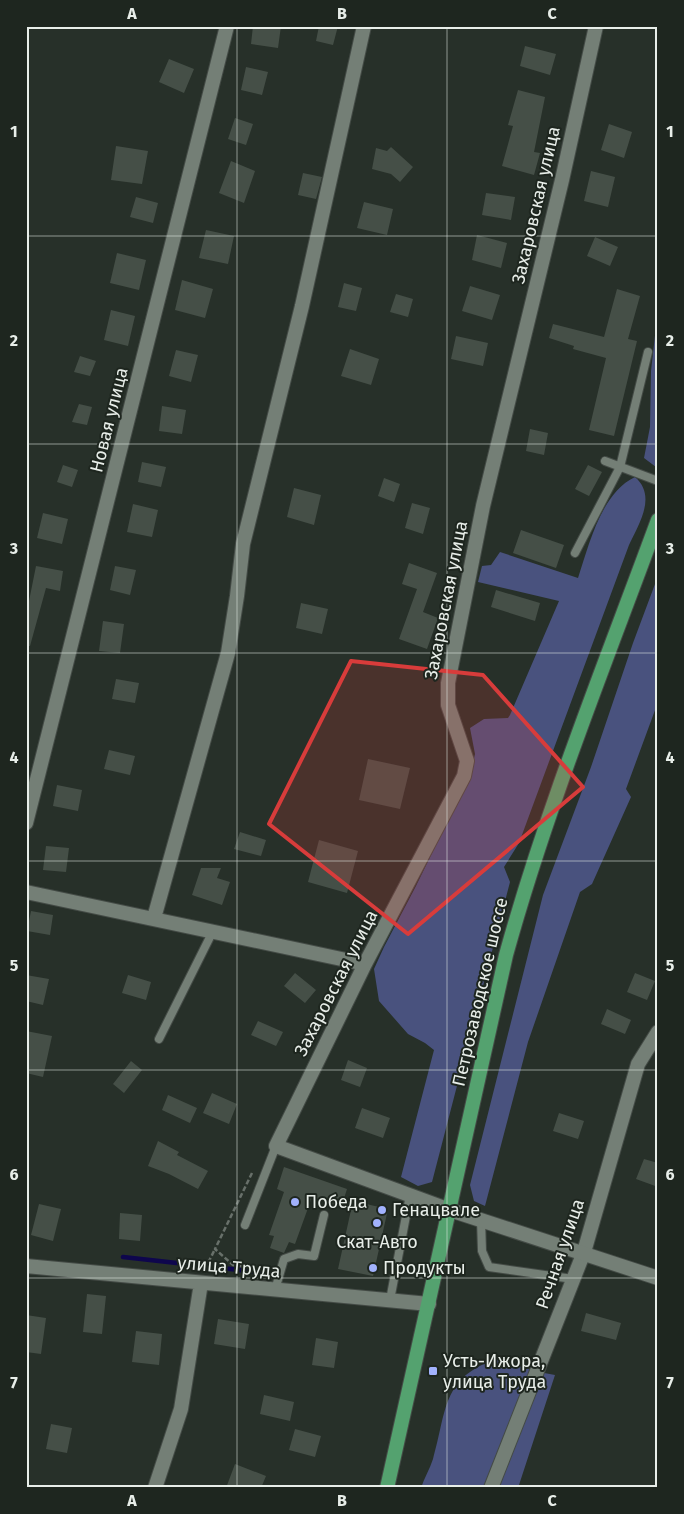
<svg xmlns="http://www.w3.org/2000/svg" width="684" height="1514" font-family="'Fira Sans',sans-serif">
  <rect width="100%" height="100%" fill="#273029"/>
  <path fill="#49527e" d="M658,309V466L656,467L644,458L650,427L651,371Z
    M635,477C657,496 639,524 629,545L519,843L504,867L510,882L432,1182L418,1186L401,1177L434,1050L425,1043L408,1034L379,1001L374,969L384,947L416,886L470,775L475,754L470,728L484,719L508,718L510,715L559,601L478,582L482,566L491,565L500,552L578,578C589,545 601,493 635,477Z
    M658,576V702L626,789L631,797L592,884L580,892L528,1042L485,1206L474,1201L470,1185L543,895L591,767L633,643Z
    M497,1359L539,1372L555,1375L518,1488H421C424,1478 430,1469 433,1459C447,1412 441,1377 497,1359Z"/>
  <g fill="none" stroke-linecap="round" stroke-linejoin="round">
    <path stroke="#0e064d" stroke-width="4.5" d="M123,1257L275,1274"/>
  </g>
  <path fill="#454f47" d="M253,26H281L278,48L251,44Z
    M319,26H338L333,45L316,41Z
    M525,46L556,54L550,75L520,66Z
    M169,59L194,69L184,93L159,82Z
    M246,67L268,72L262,95L241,90Z
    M518,90L545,97L534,152L540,153L534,175L502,166L513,126L508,125Z
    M235,118L253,124L246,145L228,139Z
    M609,124L632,132L624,158L601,150Z
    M116,146L148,151L142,184L111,180Z
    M391,147L413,167L400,182L391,174L372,169L376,148L387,151Z
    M231,161L255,171L244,203L219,193Z
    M591,171L615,177L608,207L584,201Z
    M303,173L322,177L316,199L298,195Z
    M486,193L515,197L511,220L482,215Z
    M136,197L158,203L153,223L130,217Z
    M364,202L393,209L387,235L357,228Z
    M206,230L234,236L228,264L199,258Z
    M477,235L507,243L501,268L472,260Z
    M595,237L618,247L610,266L587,256Z
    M117,253L146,260L139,290L110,283Z
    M182,280L213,289L205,318L175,310Z
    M344,283L362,288L356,311L338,307Z
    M470,286L500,295L492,320L462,311Z
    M617,289L640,296L628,339L637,341L614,436L589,430L606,358L573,349L574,346L549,338L553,324L604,337Z
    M396,294L413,299L408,317L390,312Z
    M111,310L135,316L128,346L104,340Z
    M456,336L488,343L483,366L451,359Z
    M350,349L379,359L371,385L341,376Z
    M176,350L198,355L191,382L169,376Z
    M80,356L96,361L90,376L74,372Z
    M79,404L92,407L87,425L72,422Z
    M162,406L186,410L182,434L159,431Z
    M530,429L548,433L544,455L526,451Z
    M142,462L166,467L161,487L138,482Z
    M63,465L78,470L72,487L57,482Z
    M588,465L602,472L589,496L575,489Z
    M384,478L400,484L394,502L378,496Z
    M294,488L321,495L314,525L287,517Z
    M412,503L430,508L423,534L405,528Z
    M133,504L158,510L152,537L127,532Z
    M43,513L68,519L62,544L37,538Z
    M521,530L564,545L556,568L513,553Z
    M409,563L437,573L423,612L438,618L427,649L399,639L417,589L402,584Z
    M36,566L63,571L60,591L46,588L30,646H26V600L29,601Z
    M115,566L136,570L130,595L110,590Z
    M496,590L540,603L535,621L491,607Z
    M301,603L328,609L322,634L296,628Z
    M103,621L124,624L120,653L99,651Z
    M116,679L139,683L135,703L112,699Z
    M109,750L135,756L130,775L104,769Z
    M368,759L410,768L400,809L359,800Z
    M57,785L82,790L78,811L53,806Z
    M240,832L266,840L261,856L234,849Z
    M319,840L358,851L347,893L308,882Z
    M46,846L69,848L66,872L43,870Z
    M201,868H221L217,878L230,882L222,905L192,895Z
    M31,911L53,915L50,935L27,931Z
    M295,973L316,990L305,1003L284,986Z
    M635,973L655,981L647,1000L627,992Z
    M26,975L49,979L43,1005L26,1001Z
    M128,975L151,982L146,1000L122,993Z
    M607,1009L631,1020L625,1034L601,1024Z
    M258,1021L283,1032L276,1046L251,1035Z
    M26,1031L52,1036L43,1077L26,1073Z
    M348,1060L367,1068L360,1087L341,1080Z
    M131,1061L142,1070L124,1093L113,1084Z
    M212,1093L237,1104L229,1124L203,1113Z
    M168,1095L197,1108L190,1123L162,1110Z
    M362,1108L390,1118L383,1138L355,1128Z
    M559,1113L584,1121L578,1139L553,1131Z
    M158,1141L179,1152L177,1155L208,1171L198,1189L169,1174L148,1166Z
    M644,1159L658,1163V1187L636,1179Z
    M284,1167L347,1189L341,1208L312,1197L295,1244L289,1242L284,1253L270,1248L274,1236L269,1235L284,1192L277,1189Z
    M353,1201L388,1209L373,1276L338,1269Z
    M39,1204L61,1209L53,1241L31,1235Z
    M120,1213L142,1215L140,1241L119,1239Z
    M87,1294L106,1296L102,1334L83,1332Z
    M586,1313L621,1323L616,1340L581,1331Z
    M26,1315L46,1318L41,1354L26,1352Z
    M218,1319L249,1324L245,1349L214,1344Z
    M136,1331L162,1334L159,1365L132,1362Z
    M316,1338L338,1342L334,1368L312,1365Z
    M264,1395L294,1402L290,1421L260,1414Z
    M51,1424L72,1428L67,1453L46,1449Z
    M295,1429L321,1436L315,1457L289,1450Z
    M235,1464L266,1476L261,1488H226Z"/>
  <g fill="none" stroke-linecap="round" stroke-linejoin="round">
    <defs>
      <path id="service" d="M605,461L658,481
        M575,553L620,467L648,352
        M159,1039L213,931
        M481,1220L482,1251L489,1267L573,1279
        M245,1225L276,1146
        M275,1290L284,1259L298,1254L314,1256L324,1215
        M390,1300L410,1195"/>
      <path id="minor" d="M26,823L227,26
        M26,892L365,964
        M154,918L228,653L237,596L243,544L302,306L364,26
        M450,1210L276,1146L365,964L464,776L467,761L448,705V683L483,506L562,180L596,26
        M26,1266L429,1304
        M155,1488L181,1409L201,1283
        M491,1488L584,1252L638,1064L658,1032"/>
      <path id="secondary" d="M450,1210L658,1278"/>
      <path id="primary" d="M387,1488L506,955C547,807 605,664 658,520"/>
    </defs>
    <use href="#service" stroke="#444b46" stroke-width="10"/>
    <use href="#minor" stroke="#444b46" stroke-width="16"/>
    <use href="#secondary" stroke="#444b46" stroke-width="16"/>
    <use href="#primary" stroke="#444b46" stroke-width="16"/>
    <path stroke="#68706a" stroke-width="2.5" stroke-dasharray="5 2.5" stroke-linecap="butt" d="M252,1173L215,1249L233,1265L271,1270
      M205,1269L215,1249"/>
    <use href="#service" stroke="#747f76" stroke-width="8"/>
    <use href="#minor" stroke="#747f76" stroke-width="14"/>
    <use href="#secondary" stroke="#747f76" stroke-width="14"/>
    <use href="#primary" stroke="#54a26f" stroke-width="14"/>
  </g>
  <path fill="#d83c3b" fill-opacity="0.2" stroke="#d83c3b" stroke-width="4" stroke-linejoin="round" d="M351,661L483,675L583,787L408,934L269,824Z"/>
  <path fill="none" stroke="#e8eee9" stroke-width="1" stroke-opacity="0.55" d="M237,26V1488M447,26V1488M26,236H658M26,444H658M26,653H658M26,861H658M26,1070H658M26,1278H658"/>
  <g fill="#a2b2fd" stroke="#1e261f" stroke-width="2">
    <circle cx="295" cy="1202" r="5"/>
    <circle cx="382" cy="1210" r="5"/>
    <circle cx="377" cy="1223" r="5"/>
    <circle cx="373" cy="1268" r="5"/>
    <rect x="428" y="1366" width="10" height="10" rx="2.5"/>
  </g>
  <g text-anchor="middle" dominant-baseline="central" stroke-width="4" stroke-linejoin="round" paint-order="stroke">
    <g font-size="18" fill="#e8eee9" stroke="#1e261f">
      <text transform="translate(536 205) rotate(-77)">Захаровская улица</text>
      <text transform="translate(109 420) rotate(-76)">Новая улица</text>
      <text transform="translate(446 600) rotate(-79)">Захаровская улица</text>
      <text transform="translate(336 983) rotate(-63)">Захаровская улица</text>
      <text transform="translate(480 992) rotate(-77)">Петрозаводское шоссе</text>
      <text transform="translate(560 1254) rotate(-71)">Речная улица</text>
      <text transform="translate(229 1267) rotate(5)">улица Труда</text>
    </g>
    <g font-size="18" fill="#e8eee9" stroke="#1e261f" text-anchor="start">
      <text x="305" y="1202">Победа</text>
      <text x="392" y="1210">Генацвале</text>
      <text x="377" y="1242" text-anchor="middle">Скат-Авто</text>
      <text x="383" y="1268">Продукты</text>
      <text x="443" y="1361">Усть-Ижора,<tspan x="443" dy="21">улица Труда</tspan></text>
    </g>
  </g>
  <rect width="684" height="1514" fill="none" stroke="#1e261f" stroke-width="55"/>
  <rect x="28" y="28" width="628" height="1458" fill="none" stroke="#e8eee9" stroke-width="2"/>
  <g font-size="16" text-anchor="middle" font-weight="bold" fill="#e8eee9">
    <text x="132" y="19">A</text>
    <text x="342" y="19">B</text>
    <text x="552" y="19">C</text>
    <text x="14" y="137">1</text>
    <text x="670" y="137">1</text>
    <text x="14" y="346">2</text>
    <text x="670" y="346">2</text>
    <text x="14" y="554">3</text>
    <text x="670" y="554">3</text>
    <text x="14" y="763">4</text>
    <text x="670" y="763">4</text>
    <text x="14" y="971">5</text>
    <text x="670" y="971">5</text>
    <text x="14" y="1180">6</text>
    <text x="670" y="1180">6</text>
    <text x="14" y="1388">7</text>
    <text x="670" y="1388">7</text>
    <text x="132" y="1506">A</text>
    <text x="342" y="1506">B</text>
    <text x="552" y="1506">C</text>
  </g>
</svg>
